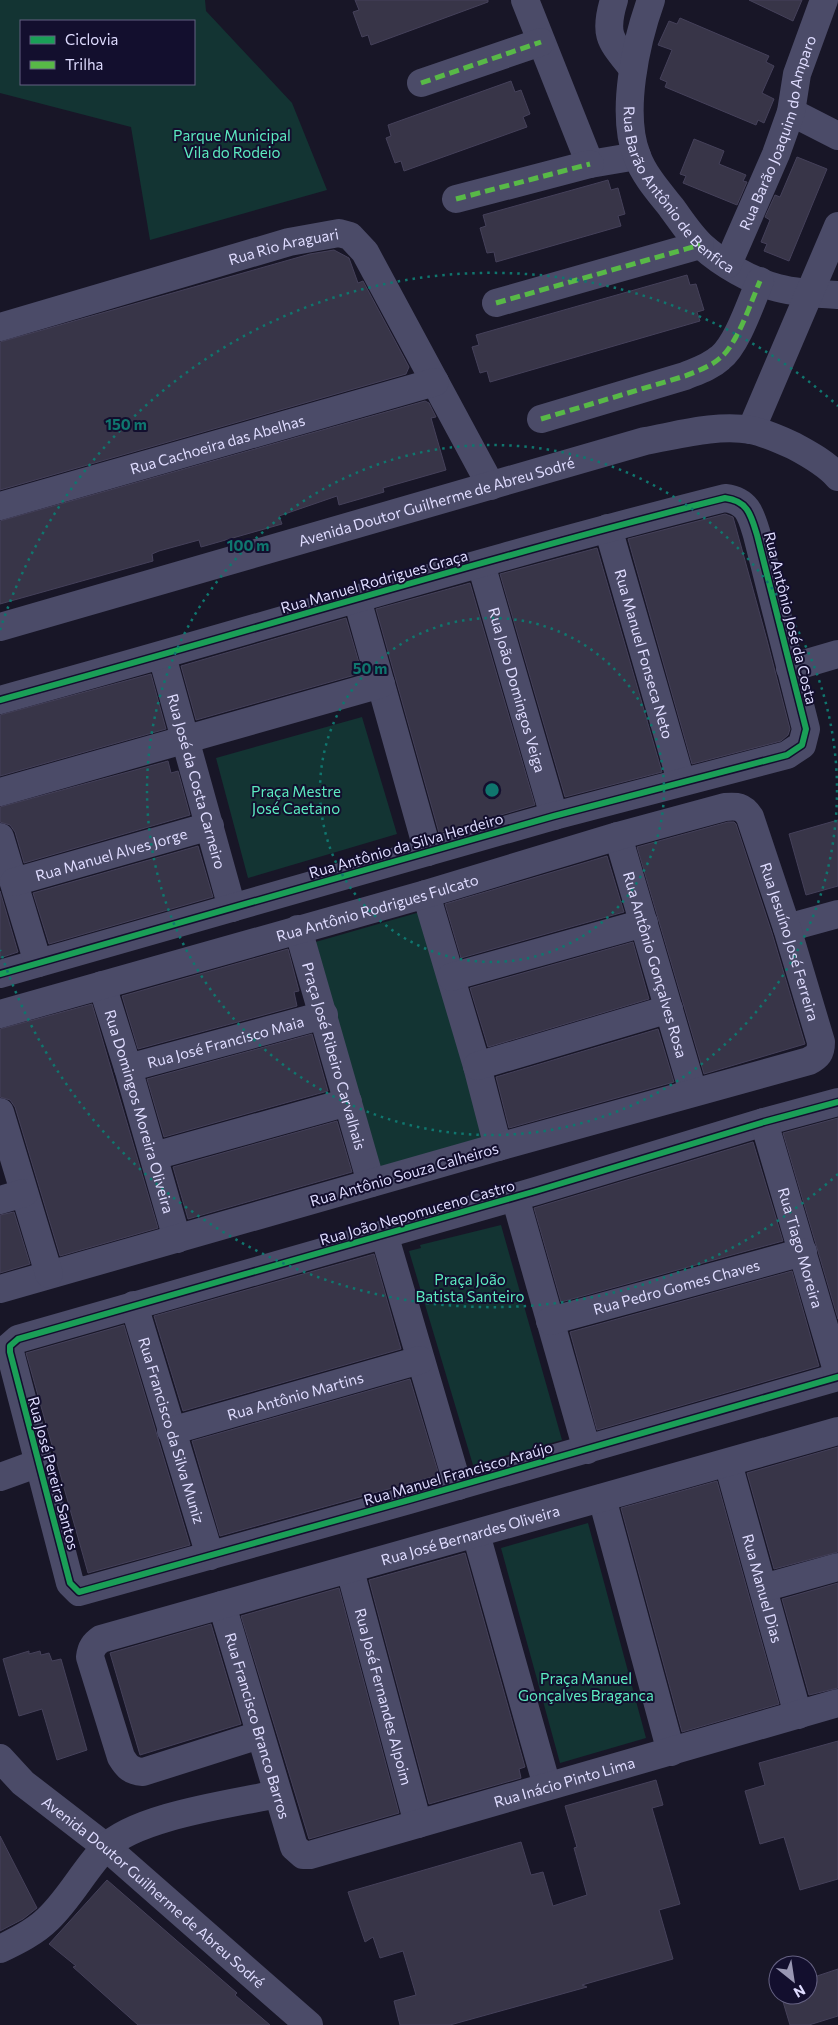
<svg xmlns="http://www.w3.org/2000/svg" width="838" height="2025" font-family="Commissioner,sans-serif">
  <rect width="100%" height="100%" fill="#181627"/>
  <path fill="#133433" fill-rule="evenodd" d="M0,0H205L206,11L292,103L327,190L150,240L131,127L0,93ZM194,21V84H21V21Z
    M362,717L397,834L248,878L216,758Z
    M420,912L486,1140L379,1172L312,943Z
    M501,1225L562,1440L473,1465L409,1251L421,1248L420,1245Z
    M588,1523L646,1738L560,1763L501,1548Z"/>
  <path fill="#383548" stroke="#45415a" d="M355,0H488V2L371,45L368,35L362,37L353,12L359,10Z
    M749,0H802L793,21Z
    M680,18L769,56L766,62L774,66L762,93L774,99L764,123L758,120L756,125L665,87L667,82L660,79L672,50L658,45L669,21L677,24Z
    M511,81L515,92L521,90L530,114L523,117L527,127L404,171L401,161L395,163L386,138L391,136L388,125Z
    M694,139L724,151L719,164L746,175L743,181L747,182L737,205L683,183L686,176L680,174Z
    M797,157L827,169L789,261L764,251L767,244L761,242L770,220L765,217L775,195L780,197Z
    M608,180L611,190L618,188L625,214L618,216L621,226L496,262L494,252L487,253L480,228L486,226L483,215Z
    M334,250L349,258L358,283L363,281L409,367L406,374L0,490V342L310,254Z
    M687,275L690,285L696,284L704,310L697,312L700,321L490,382L487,371L480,373L472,347L479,345L476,335Z
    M425,401L429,403L436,417L431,418L446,470L383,488L384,492L339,505L337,496L279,516L282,524L201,547L199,540L159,551L152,554L153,561L0,604V521Z
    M725,514L733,517L767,640L790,729L788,735L781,741L692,764L628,539Z
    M597,548L662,772L565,797L500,574Z
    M470,583L535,805L439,833L376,609Z
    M346,618L362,673L196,720L181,666Z
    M151,674L166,729L0,776V715Z
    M168,761L171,773L178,771L190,815L24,863L15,832L10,825L0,822V807Z
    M838,820V886L806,895L789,834Z
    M728,822H734L736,824L772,933L805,1044L704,1074L637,847Z
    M198,846L213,897L49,944L33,893Z
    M607,856L624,912L461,958L445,904Z
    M0,891L18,952L0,958Z
    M633,942L649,999L488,1047L470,988Z
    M288,949L299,991L294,992L297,1006L138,1049L122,996Z
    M92,1004L158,1228L60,1256L15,1107L10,1100L0,1097V1029Z
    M658,1029L674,1082L509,1128L496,1077Z
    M312,1034L328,1091L164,1137L147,1079Z
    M838,1118V1319L783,1133Z
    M337,1121L352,1172L188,1219L173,1167Z
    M753,1142L783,1241L561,1302L534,1208Z
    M14,1212L30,1264L0,1273V1215Z
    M374,1254L401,1349L183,1411L154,1316Z
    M792,1271L819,1366L597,1430L570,1332Z
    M124,1325L190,1545L88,1573L26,1353Z
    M410,1379L439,1475L220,1536L192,1441Z
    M838,1447V1552L774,1569L747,1473Z
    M717,1481L779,1704L682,1732L621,1508Z
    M465,1553L525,1767L519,1769L521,1778L429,1804L369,1580Z
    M838,1583V1688L809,1695L782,1599Z
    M339,1588L399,1813L309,1839L241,1616Z
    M211,1624L241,1724L140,1755L110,1653Z
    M29,1651V1654L40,1651L41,1655L49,1653L52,1661L61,1659L87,1750L57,1760L42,1709L19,1716L3,1659Z
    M838,1741V1879L800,1890L784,1837L760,1844L745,1791L765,1785L759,1763Z
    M656,1780L663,1805L652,1808L680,1904L659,1910L673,1959L582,1985L587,1987L450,2025H400L394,2001L416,1995L403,1951L380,1958L373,1937L365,1942L348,1892L521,1842L531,1875L543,1872L553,1906L587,1895L574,1848L577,1847L565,1806Z
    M0,1836L37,1908L23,1919L0,1931Z
    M107,1880L237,1993L235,1995L270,2025H138L73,1967L76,1966L49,1944Z
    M838,1969V2016L809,2025H790L781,1995H808V1979Z"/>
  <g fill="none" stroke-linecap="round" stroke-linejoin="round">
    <g stroke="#4b4b68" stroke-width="28">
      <path d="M525,0L590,164L637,156"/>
      <path d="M614,0C603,36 611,41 633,69"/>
      <path id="s1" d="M651,0C636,42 620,113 637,156C644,175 659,192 671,207C680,219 690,235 702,246C722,264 751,281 778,288C797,293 818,294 838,295"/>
      <path d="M421,83L541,42"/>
      <path d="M791,112L838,136"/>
      <path d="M456,199L590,164"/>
      <path id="s2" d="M728,264L776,154L791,112L797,74L824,0"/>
      <path d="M496,303L700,245"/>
      <path id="s3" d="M0,327L289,242L339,233L350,236L365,252L491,486"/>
      <path d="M541,419L685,376C697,371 710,367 720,358C737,345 751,302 760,281"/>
      <path d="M751,430L838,226"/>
      <path id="s4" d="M0,506L435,382"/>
      <path id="s5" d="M608,528L681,781"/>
      <path id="s6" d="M481,564L554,816"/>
      <path d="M357,599L428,852"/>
      <path id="s7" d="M0,627L645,441C679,435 717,424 751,430C766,433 781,440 794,446C809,454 827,464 838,477"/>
      <path id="s8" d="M162,656L232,908"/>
      <path d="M790,668L838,654"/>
      <path d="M0,700C242,634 482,559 725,498C748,501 751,515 757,535L806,729L802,745L787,755L554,816L0,974"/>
      <path d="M0,792L381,684"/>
      <path id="s9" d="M618,836L693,1092"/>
      <path d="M0,837L38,963"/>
      <path id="s10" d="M14,882L210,826"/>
      <path d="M426,894L477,1066L498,1147"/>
      <path d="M787,928L838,914"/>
      <path id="s11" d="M298,929L371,1183"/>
      <path d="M451,977L644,923"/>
      <path id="s12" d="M102,985L128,1068L177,1239"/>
      <path id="s13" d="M0,1014L426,894L618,836L725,807C737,806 743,806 750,817L787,928L821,1042C821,1053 818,1056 809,1061L498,1147L0,1289"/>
      <path d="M477,1066L669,1009"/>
      <path id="s14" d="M128,1068L324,1015"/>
      <path d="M838,1102L764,1122L536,1191L18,1339L10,1346V1352L70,1583L79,1592L409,1500L838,1377"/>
      <path d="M0,1112L49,1274"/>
      <path id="s15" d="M764,1122L838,1374"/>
      <path d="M154,1156L348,1102"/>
      <path d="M515,1197L587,1450"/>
      <path d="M0,1200L24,1193"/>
      <path d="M384,1234L458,1486"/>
      <path id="s16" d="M134,1305L210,1556"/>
      <path id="s17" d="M550,1321L803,1252"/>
      <path id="s18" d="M171,1431L420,1360"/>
      <path id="s19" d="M728,1463L798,1715"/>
      <path d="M0,1477L39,1463"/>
      <path d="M602,1498L671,1752"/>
      <path d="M476,1534L547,1786"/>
      <path id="s20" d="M350,1570L418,1824"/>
      <path d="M763,1588L838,1567"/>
      <path id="s21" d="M222,1605L294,1847L303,1855H310L838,1703"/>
      <path id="s22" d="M259,1735L143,1772C131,1771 127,1767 121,1757L90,1657C91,1648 94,1644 101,1639L838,1431"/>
      <path id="s23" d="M0,1758L23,1783L106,1847L309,2025"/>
      <path d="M0,1949C17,1941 35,1932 48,1919C70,1898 84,1870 105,1848C137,1816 232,1804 277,1794"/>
    </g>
    <path stroke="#58b947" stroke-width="5" stroke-dasharray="10 5" stroke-linecap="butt" d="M421,83L541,42
      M456,199L590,164
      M496,303L700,245
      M541,419L685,376C697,371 710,367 720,358C737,345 751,302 760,281"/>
    <defs>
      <path id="cycleway" d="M0,700C242,634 482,559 725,498C748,501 751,515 757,535L806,729L802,745L787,755L554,816L0,974
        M838,1102L764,1122L536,1191L18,1339L10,1346V1352L70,1583L79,1592L409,1500L838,1377"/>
    </defs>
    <use href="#cycleway" stroke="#130f2e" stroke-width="9"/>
    <use href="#cycleway" stroke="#1a9f57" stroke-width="6"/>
  </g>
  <g fill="none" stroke="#0f766e" stroke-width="2.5" stroke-dasharray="2.5 5">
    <circle cx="492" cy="790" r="172"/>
    <circle cx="492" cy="790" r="345"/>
    <path d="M838 1174A517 517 0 0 1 0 950M0 630A517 517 0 0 1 838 406"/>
  </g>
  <g text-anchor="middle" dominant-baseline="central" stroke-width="4" stroke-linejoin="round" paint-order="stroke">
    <g font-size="15" fill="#dfdcff" stroke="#130f2e">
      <text stroke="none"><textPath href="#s2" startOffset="141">Rua Barão Joaquim do Amparo</textPath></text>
      <text stroke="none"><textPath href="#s1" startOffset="209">Rua Barão Antônio de Benfica</textPath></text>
      <text stroke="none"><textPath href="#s3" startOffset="295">Rua Rio Araguari</textPath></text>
      <text stroke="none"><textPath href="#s4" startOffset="226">Rua Cachoeira das Abelhas</textPath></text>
      <text stroke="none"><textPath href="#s7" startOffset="454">Avenida Doutor Guilherme de Abreu Sodré</textPath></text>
      <text transform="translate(374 581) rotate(-16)">Rua Manuel Rodrigues Graça</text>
      <text transform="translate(791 618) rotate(76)">Rua Antônio José da Costa</text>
      <text stroke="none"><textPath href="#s5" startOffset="131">Rua Manuel Fonseca Neto</textPath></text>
      <text stroke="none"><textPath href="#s6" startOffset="131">Rua João Domingos Veiga</textPath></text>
      <text stroke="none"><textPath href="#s8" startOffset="130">Rua José da Costa Carneiro</textPath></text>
      <text transform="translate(406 845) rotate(-16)">Rua Antônio da Silva Herdeiro</text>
      <text stroke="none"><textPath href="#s10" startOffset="101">Rua Manuel Alves Jorge</textPath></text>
      <text stroke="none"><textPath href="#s13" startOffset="392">Rua Antônio Rodrigues Fulcato</textPath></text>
      <text stroke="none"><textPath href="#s13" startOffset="914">Rua Jesuíno José Ferreira</textPath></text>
      <text stroke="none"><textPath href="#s9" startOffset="134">Rua Antônio Gonçalves Rosa</textPath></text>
      <text stroke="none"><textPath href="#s14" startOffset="101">Rua José Francisco Maia</textPath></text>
      <text stroke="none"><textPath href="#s11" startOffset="132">Praça José Ribeiro Carvalhais</textPath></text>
      <text stroke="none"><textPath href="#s12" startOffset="132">Rua Domingos Moreira Oliveira</textPath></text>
      <text transform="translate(404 1174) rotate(-16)">Rua Antônio Souza Calheiros</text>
      <text transform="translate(417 1212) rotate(-16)">Rua João Nepomuceno Castro</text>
      <text stroke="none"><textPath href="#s15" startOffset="131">Rua Tiago Moreira</textPath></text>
      <text stroke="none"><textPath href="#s17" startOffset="131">Rua Pedro Gomes Chaves</textPath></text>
      <text stroke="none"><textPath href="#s18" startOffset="129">Rua Antônio Martins</textPath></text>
      <text stroke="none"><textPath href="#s16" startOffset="131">Rua Francisco da Silva Muniz</textPath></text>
      <text transform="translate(54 1473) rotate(75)">Rua José Pereira Santos</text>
      <text transform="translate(458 1473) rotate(-16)">Rua Manuel Francisco Araújo</text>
      <text stroke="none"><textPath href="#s22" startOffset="660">Rua José Bernardes Oliveira</textPath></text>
      <text stroke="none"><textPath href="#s19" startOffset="130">Rua Manuel Dias</textPath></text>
      <text stroke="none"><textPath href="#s20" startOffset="131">Rua José Fernandes Alpoim</textPath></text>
      <text stroke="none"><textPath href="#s21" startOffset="126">Rua Francisco Branco Barros</textPath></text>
      <text stroke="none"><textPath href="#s21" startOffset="536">Rua Inácio Pinto Lima</textPath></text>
      <text stroke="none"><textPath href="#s23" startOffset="204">Avenida Doutor Guilherme de Abreu Sodré</textPath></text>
    </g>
    <g font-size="15" fill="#5cebc0" stroke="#130f2e">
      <text x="232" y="135">Parque Municipal<tspan x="232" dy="17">Vila do Rodeio</tspan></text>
      <text x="296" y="791">Praça Mestre<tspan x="296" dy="17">José Caetano</tspan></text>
      <text x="470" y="1279">Praça João<tspan x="470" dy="17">Batista Santeiro</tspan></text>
      <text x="586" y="1678">Praça Manuel<tspan x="586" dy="17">Gonçalves Braganca</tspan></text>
    </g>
  </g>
  <circle cx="492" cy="790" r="8" fill="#0f766e" stroke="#130f2e" stroke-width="2.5"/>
  <g font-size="15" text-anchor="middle" font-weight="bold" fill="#0f766e" stroke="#130f2e" stroke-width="4" stroke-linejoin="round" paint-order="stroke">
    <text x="126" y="430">150 m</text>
    <text x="248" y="551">100 m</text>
    <text x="370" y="674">50 m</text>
  </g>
  <rect x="20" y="20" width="175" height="65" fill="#130f2e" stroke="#656182"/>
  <rect x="30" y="36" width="25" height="8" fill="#1a9f57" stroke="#656182"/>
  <text x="65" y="45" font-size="15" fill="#dfdcff">Ciclovia</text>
  <rect x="30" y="61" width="25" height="8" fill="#58b947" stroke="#656182"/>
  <text x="65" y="70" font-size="15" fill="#dfdcff">Trilha</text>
  <g transform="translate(793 1980) rotate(150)"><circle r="24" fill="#130f2e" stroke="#656182"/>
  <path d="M0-4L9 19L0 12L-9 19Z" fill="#9997b3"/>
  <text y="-8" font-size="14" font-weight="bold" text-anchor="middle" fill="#dfdcff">N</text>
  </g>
</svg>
